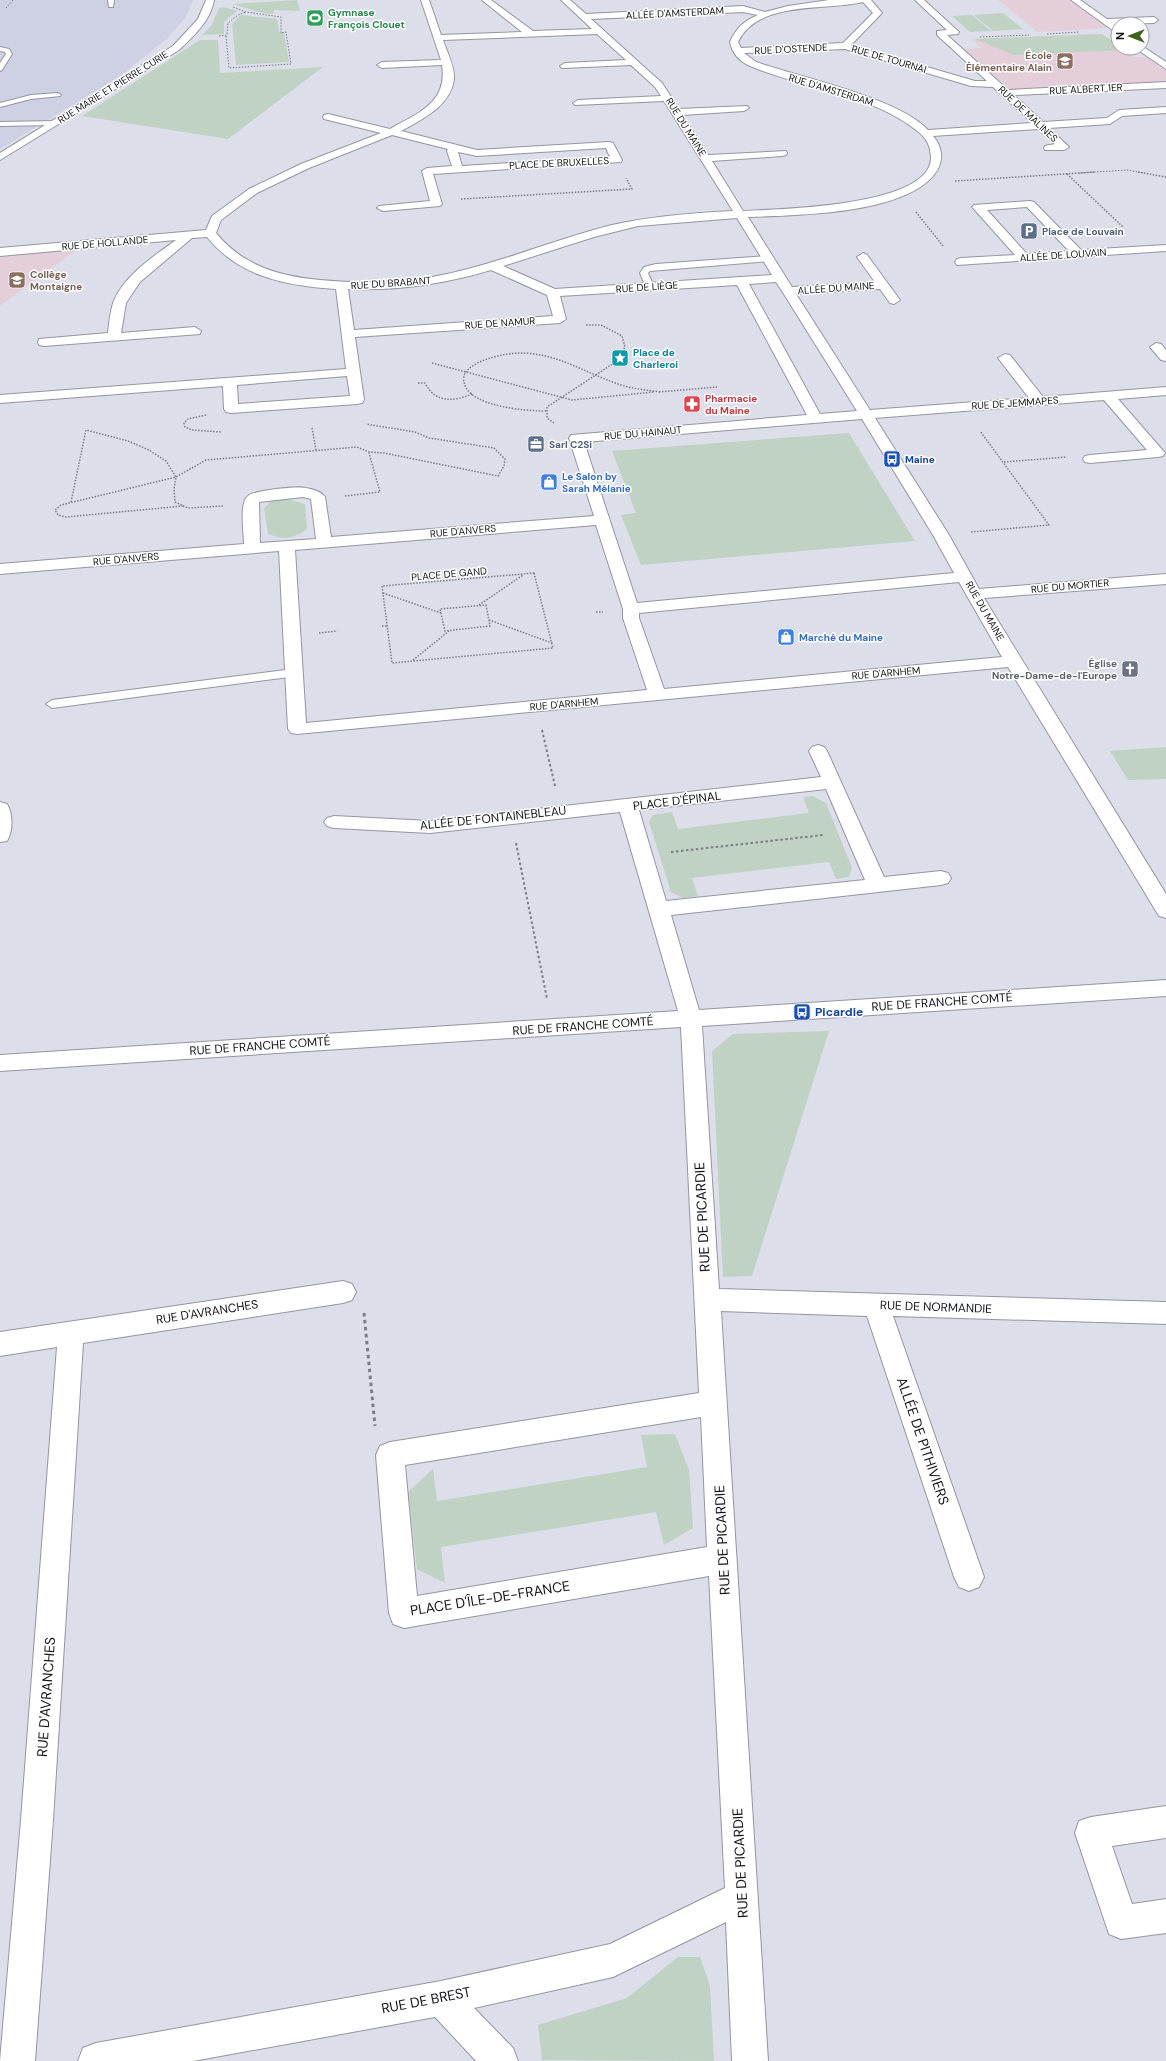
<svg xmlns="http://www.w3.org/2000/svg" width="1166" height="2061" font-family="'DM Sans',sans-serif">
  <rect width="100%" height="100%" fill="#dcdeea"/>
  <path fill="#ced1e4" d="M0,0H193L186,17L168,38L120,76L0,149Z"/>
  <path fill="#e4ceda" d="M998,0H1069L1108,28L1038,32Z
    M1102,34L1118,45V48H1122L1134,57H1146L1166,71V82L1011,90L964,49L981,48L972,39Z
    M79,248L0,306V255Z"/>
  <path fill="#c0d2c4" d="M297,0L300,11L274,10L273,14L258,12L233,4Z
    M224,7L237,11L224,22V34L202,35L211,26L219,8Z
    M1003,13L1023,29L993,31L974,15Z
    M241,15L277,19L279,32H284L289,62L236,65L232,24Z
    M972,15L991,31L970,32L952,16Z
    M1102,34L1118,45V48L1125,50L1013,55L975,39Z
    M200,40H218L220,73L323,67L228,139L82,116Z
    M849,433L915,541L641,565L621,515L636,513L612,451Z
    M288,499L305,504L307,529C294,539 283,540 268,534L264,508L271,501Z
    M1166,747V779L1128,780L1110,751Z
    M813,796L826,803L852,868L849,877L836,879L829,862L692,878L698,896L683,898L671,892L649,822L653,815L672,812L678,829L809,813L803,797Z
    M829,1031L752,1276L723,1277L712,1051L733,1034Z
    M675,1434L689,1470L693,1528L664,1545L656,1512L441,1547L445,1583L417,1569L408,1492L433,1469L437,1501L647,1467L641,1435Z
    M678,1957H700L710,1986L714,2061L542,2060L538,2025L627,1998Z"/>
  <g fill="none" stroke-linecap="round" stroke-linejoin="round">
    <defs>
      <path id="lane" d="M108,0H114L113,7H109Z
        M0,47L9,49L12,54L2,70L0,71V63L6,54L5,52L0,51Z
        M58,93L61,95L60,96L31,99L0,107V103L31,95Z
        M57,121L58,123L54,125L0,126V122Z
        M768,256L772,259L771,261L650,271L648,273L654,287L650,290L646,287L640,273L644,267L656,264Z
        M293,669L299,673L297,676L52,708L46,704L52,700Z"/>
      <path id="street" d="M206,0H214C211,20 194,36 179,50L0,160V153L173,46L198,19Z
        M421,0H429L441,35L522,32L482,0H491L533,31L592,29L561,0H570L586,14L743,6L765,12L788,6L829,0H871L882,13L851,45L975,81H987L937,35V31L947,30L915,0H924L959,32L958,34L947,35L1008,90L1166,82V88L1014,95L1043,122L1107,118L1119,110L1166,107V113L1122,116L1110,124L1049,128L1069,147L1064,150H1045L1044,148L1045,146L1055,144L1038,129L933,136C941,145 944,157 938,169C912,215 795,215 748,217L792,287L875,282L857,257L863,253L867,255L900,300L894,304L890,303L880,289L796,294L870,410L1029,398L998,358L1005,354L1010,355L1043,397L1166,387V395L1118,399L1165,453L1163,456L1158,457L1090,463L1085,462L1083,459L1085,456L1090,455L1147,450L1104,400L875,418L949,535L979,589L1166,574V584L984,598L1166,894V918L1159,916L1008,667L297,734L291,733L288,729L279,551L0,574V564L244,544C244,533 239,503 248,496C255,490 296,486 306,488C312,489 322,492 325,497L331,537L594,516L569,438L571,435L807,415L737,285L560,296L566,319L560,323L355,337L364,400L362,403L357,404L231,413L226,412L224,409L223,386L0,403V395L346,369L336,289C287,286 239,277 207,237L192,238L140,282L126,303L121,333L195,327L201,331L200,334L44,346L39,345L38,342L39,339L108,333C109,323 110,313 113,303C123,276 154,256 176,240L0,256V248L206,230L212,216L249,189L301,164L381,133L324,119L323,117L324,115L328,114L390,129C418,113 448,103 442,65L382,68L377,65L382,62L441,60ZM863,2L873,13L843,43L741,48L738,42C758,0 826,11 863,2ZM743,12L758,15C744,21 736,28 730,42C732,53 739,61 750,66C802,88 871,94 916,130C927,138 930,145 931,157C932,207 777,209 743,211L712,161L782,156L786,155L787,153L786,151L708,155L682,115L744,111L749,108L747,106L679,109L662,83L591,19ZM597,34L626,60L565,63L560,66L562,68L631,65L655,87L661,96L578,100L573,103L575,105L664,101L733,211C692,213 652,216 612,225C556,239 503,262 447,274C405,284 362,284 320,280C279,276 243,266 216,233L221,220L257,193L309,168L392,135L448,149L447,151L452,166L427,168L422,171L430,201L379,206L377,208L383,211L440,206L442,204L433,174L621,162L622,160L613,143L609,142L477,150L401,131C421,120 451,106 454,79C455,67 447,52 443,40ZM845,49L971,86L993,87L1032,123L928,130C899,98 799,77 756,62L744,53ZM606,148L610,157L462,166L458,152L477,156ZM737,218L772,275L555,289L503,266L594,237L638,226ZM491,270L547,295L553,316L354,330L348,289C398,291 444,284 491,270ZM776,282L782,291L857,411L820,414L749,284ZM347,376L350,396L238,404L237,385ZM862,419L933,535L954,573L637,603L584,442ZM303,497L311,499L316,539L260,543L259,502ZM596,525L623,609V618L647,690L306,723L295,550ZM959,582L1002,657L664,689L639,618V613Z
        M1071,0H1080L1107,19L1154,17L1158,20L1154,23L1114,24L1118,27V34Z
        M1142,46L1166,62V69L1138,50L1137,48H1142Z
        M1030,201L1034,202L1081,250L1166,245V251L957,265L955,262L957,259L961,258L1015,255L974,209L972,207L974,205ZM1027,207L1069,251L1027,254L987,210Z
        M1156,343L1161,344L1166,350V361L1161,360L1150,347Z
        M818,745L824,747L827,751L884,877L941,871L948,873L951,878L948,883L941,885L671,915L699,1010L1166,980V996L702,1026L719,1289L1166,1302V1324L893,1316L984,1577L979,1587L969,1591L959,1587L954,1577L867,1316L721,1311L768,2061H732L726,1922L613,1977L474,2008L513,2048L518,2061H476L435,2017L193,2061H78L83,2048L96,2043L441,1981L610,1944L725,1888L709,1576L404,1628L393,1624L389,1613L376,1455L380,1446L390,1442L699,1393L681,1027L0,1071V1055L678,1011L620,812L430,833L334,828L327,826L324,822L327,818L334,816L430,821L821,777L809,751L812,747ZM826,789L865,880L666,901L639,810ZM701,1417L707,1547L417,1596L405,1465Z
        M0,802L7,804C13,814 13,831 7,841L0,842Z
        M343,1281L352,1284L356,1292L352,1300L343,1303L83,1343L53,1820L35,2061H0L21,1820L57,1347L0,1356V1332Z
        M1166,1806V1838L1112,1846L1132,1904L1166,1899V1933L1121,1939L1109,1934L1075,1833L1079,1821L1091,1817Z"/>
    </defs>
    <use href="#lane" stroke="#9495a0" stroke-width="2"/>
    <use href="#street" stroke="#9495a0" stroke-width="2"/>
    <path stroke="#7b7d84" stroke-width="1" stroke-dasharray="1.5 1.5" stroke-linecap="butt" d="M6,8L13,0
      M1047,34L1079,32
      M219,36L227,35L228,23L238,15L246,12
      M226,36L229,68L291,64L286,32L281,33V17L246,12L233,7
      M980,37L1029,35
      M1079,173L1127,170L1144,173"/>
    <path stroke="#7b7d84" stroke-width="1.5" stroke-dasharray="1.5 1.5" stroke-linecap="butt" d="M1138,172L1166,177
      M1067,174L1123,227
      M955,181L1095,172
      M461,199L632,189L626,178
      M916,212L943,246
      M432,363L572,400L654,392
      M418,383H425C435,403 453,402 472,394
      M659,392L717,387
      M546,411C527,411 468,407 464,382C463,380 464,376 465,373C472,364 483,360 494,357C544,343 576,370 621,385C633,389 647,390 660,392
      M206,415L188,419L184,423L185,427L192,430L221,432
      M554,423L547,418V407L617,361L625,347L622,336L601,325H585
      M312,428L316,450
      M1004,462L1067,457
      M345,496L380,492L369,453
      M71,502L86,430L128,441L149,450L166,461L176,477L174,489L175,502L188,508L223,506
      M183,506L66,517L58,515L55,510L61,505L176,477L206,460L357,447L369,452L384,453L498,476L504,466L505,459L494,448L429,438L415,432L366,424
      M971,532L1049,525L980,431
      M534,573L553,648L392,663L382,586Z
      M383,593L441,613
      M479,605L523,575
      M486,605L490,626L445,631L440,609Z
      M596,612H603
      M489,620L552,643
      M382,626H387
      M319,633L337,631
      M413,660L449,631"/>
    <path stroke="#7b7d84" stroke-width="2" stroke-dasharray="2.5 2.5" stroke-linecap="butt" d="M542,730L555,786
      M516,843L547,999
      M671,852L823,835"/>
    <path stroke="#7b7d84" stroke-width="3" stroke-dasharray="3.5 3.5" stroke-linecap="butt" d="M364,1313L375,1426"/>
    <use href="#lane" fill="#fff" fill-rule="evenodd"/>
    <use href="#street" fill="#fff" fill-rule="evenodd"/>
  </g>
  <defs>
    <symbol id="stadium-square" viewBox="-11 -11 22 22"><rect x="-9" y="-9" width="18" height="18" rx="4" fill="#2e9e5b" stroke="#fff"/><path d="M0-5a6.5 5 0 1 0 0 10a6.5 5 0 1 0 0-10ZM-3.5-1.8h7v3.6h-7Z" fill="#fff"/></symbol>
    <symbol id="school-square" viewBox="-11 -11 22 22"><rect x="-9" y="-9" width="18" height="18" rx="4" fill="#8d6e63" stroke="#fff"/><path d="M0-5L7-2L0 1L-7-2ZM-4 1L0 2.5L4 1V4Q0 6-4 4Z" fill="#fff"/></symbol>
    <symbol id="parking-square" viewBox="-11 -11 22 22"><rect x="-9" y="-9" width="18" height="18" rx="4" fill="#5c6f8a" stroke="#fff"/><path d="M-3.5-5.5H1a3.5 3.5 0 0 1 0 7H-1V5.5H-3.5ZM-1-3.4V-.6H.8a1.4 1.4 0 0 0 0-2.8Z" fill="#fff"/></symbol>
    <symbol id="sight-square" viewBox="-11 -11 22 22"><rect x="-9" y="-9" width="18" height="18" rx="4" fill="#0f9aa8" stroke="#fff"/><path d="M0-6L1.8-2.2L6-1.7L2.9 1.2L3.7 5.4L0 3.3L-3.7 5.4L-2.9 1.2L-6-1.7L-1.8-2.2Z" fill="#fff"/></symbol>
    <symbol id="pharmacy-square" viewBox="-11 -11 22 22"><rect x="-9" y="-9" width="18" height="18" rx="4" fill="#e0444e" stroke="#fff"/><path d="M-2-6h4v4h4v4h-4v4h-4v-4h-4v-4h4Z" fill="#fff"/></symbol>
    <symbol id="office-square" viewBox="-11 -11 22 22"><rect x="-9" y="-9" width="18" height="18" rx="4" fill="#5c6f8a" stroke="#fff"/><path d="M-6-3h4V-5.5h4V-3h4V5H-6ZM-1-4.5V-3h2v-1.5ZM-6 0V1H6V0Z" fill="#fff"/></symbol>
    <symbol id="bus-square" viewBox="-11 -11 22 22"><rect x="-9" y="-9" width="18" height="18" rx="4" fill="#1a4fb4" stroke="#fff"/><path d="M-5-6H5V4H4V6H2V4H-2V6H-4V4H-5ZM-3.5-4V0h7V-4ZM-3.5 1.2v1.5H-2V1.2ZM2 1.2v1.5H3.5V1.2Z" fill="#fff"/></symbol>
    <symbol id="shop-square" viewBox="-11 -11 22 22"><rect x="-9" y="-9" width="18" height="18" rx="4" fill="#3f7fe0" stroke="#fff"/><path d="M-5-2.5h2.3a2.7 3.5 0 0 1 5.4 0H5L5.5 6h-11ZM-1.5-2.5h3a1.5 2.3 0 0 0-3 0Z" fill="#fff"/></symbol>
    <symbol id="church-square" viewBox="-11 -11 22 22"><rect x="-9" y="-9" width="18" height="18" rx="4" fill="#6b7280" stroke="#fff"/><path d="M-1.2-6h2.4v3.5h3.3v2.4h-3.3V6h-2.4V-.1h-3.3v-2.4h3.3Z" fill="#fff"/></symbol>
  </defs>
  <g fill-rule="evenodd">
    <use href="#stadium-square" x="305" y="8" width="20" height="20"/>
    <use href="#school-square" x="1055" y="51" width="20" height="20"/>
    <use href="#parking-square" x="1019" y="221" width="20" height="20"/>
    <use href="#school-square" x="7" y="270" width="20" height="20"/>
    <use href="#sight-square" x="610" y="348" width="20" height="20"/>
    <use href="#pharmacy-square" x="682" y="394" width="20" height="20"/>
    <use href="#office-square" x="526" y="434" width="20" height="20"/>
    <use href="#bus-square" x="882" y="449" width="20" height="20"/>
    <use href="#shop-square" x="539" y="472" width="20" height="20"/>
    <use href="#shop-square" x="776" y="627" width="20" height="20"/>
    <use href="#church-square" x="1120" y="659" width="20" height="20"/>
    <use href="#bus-square" x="792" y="1002" width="20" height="20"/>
  </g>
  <g text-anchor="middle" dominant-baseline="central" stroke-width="3" stroke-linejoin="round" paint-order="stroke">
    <g font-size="10" font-weight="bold" fill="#27864d" stroke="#fff" text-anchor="start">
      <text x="328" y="12">Gymnase<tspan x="328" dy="12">François Clouet</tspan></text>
    </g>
    <g font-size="10" fill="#121316" stroke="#fff">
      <text transform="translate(675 13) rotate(-3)">ALLÉE D'AMSTERDAM</text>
      <text transform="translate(791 49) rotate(-3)">RUE D'OSTENDE</text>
      <text transform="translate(889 59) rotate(16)">RUE DE TOURNAI</text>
      <text transform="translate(113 87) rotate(-32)">RUE MARIE ET PIERRE CURIE</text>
      <text transform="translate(1086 89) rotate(-3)">RUE ALBERT 1ER</text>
      <text transform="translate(831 90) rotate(17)">RUE D'AMSTERDAM</text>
      <text transform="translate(1028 114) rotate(43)">RUE DE MALINES</text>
      <text transform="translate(686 127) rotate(58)">RUE DU MAINE</text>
      <text transform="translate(559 163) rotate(-3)">PLACE DE BRUXELLES</text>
      <text transform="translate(105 243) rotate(-5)">RUE DE HOLLANDE</text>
      <text transform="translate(1063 255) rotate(-4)">ALLÉE DE LOUVAIN</text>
      <text transform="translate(391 283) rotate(-4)">RUE DU BRABANT</text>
      <text transform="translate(647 287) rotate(-4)">RUE DE LIÈGE</text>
      <text transform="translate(836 288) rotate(-4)">ALLÉE DU MAINE</text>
      <text transform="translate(500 323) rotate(-4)">RUE DE NAMUR</text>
      <text transform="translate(1015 403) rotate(-4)">RUE DE JEMMAPES</text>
      <text transform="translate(643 433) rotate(-5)">RUE DU HAINAUT</text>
      <text transform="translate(463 531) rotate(-5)">RUE D'ANVERS</text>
      <text transform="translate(126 559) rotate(-5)">RUE D'ANVERS</text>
      <text transform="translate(449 574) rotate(-5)">PLACE DE GAND</text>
      <text transform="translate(1070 586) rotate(-5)">RUE DU MORTIER</text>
      <text transform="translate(985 611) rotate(60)">RUE DU MAINE</text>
      <text transform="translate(886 673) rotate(-5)">RUE D'ARNHEM</text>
      <text transform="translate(564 704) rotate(-5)">RUE D'ARNHEM</text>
    </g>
    <g font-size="10" font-weight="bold" fill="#785e54" stroke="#fff" text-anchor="end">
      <text x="1052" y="55">École<tspan x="1052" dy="12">Élémentaire Alain</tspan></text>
      <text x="30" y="274" text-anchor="start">Collège<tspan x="30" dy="12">Montaigne</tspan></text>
    </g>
    <g font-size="10" font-weight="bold" fill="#4e5e75" stroke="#fff" text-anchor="start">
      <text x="1042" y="231">Place de Louvain</text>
      <text x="549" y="444">Sarl C2Si</text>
    </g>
    <g font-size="10" font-weight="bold" fill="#0d838f" stroke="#fff" text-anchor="start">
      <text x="633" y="352">Place de<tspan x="633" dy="12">Charleroi</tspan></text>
    </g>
    <g font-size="10" font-weight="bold" fill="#be3a42" stroke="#fff" text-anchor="start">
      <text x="705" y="398">Pharmacie<tspan x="705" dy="12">du Maine</tspan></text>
    </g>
    <g font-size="10" font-weight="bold" fill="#164399" stroke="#fff" text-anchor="start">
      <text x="905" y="459">Maine</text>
    </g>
    <g font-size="10" font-weight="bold" fill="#366cbe" stroke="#fff" text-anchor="start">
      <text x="562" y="476">Le Salon by<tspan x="562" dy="12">Sarah Mélanie</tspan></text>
      <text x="799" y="637">Marché du Maine</text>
    </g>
    <g font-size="10" font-weight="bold" fill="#5b616d" stroke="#fff" text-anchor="end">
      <text x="1117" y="663">Église<tspan x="1117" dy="12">Notre-Dame-de-l'Europe</tspan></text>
    </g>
    <g font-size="12" fill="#121316" stroke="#fff">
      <text transform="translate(677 801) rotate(-7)">PLACE D'ÉPINAL</text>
      <text transform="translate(493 818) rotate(-6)">ALLÉE DE FONTAINEBLEAU</text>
      <text transform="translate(942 1002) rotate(-4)">RUE DE FRANCHE COMTÉ</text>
      <text transform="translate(583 1026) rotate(-4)">RUE DE FRANCHE COMTÉ</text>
      <text transform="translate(260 1046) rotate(-4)">RUE DE FRANCHE COMTÉ</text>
      <text transform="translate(936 1307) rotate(2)">RUE DE NORMANDIE</text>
      <text transform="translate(207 1312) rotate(-9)">RUE D'AVRANCHES</text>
    </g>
    <g font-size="12" font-weight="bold" fill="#164399" stroke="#fff" text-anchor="start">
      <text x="815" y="1012">Picardie</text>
    </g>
    <g font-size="14" fill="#121316" stroke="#fff">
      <text transform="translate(702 1217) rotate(-93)">RUE DE PICARDIE</text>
      <text transform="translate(923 1441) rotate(71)">ALLÉE DE PITHIVIERS</text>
      <text transform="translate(722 1540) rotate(-93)">RUE DE PICARDIE</text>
      <text transform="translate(490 1598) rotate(-9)">PLACE D'ÎLE-DE-FRANCE</text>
      <text transform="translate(46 1697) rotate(-86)">RUE D'AVRANCHES</text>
      <text transform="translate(740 1863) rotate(-93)">RUE DE PICARDIE</text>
      <text transform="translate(426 2000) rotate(-11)">RUE DE BREST</text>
    </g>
  </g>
  <g transform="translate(1130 36) rotate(270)"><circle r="19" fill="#ffffff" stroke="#a0a1a2"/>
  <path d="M0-3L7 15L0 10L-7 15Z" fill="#41641c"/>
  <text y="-6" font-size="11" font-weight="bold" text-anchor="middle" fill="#121316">N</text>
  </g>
</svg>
